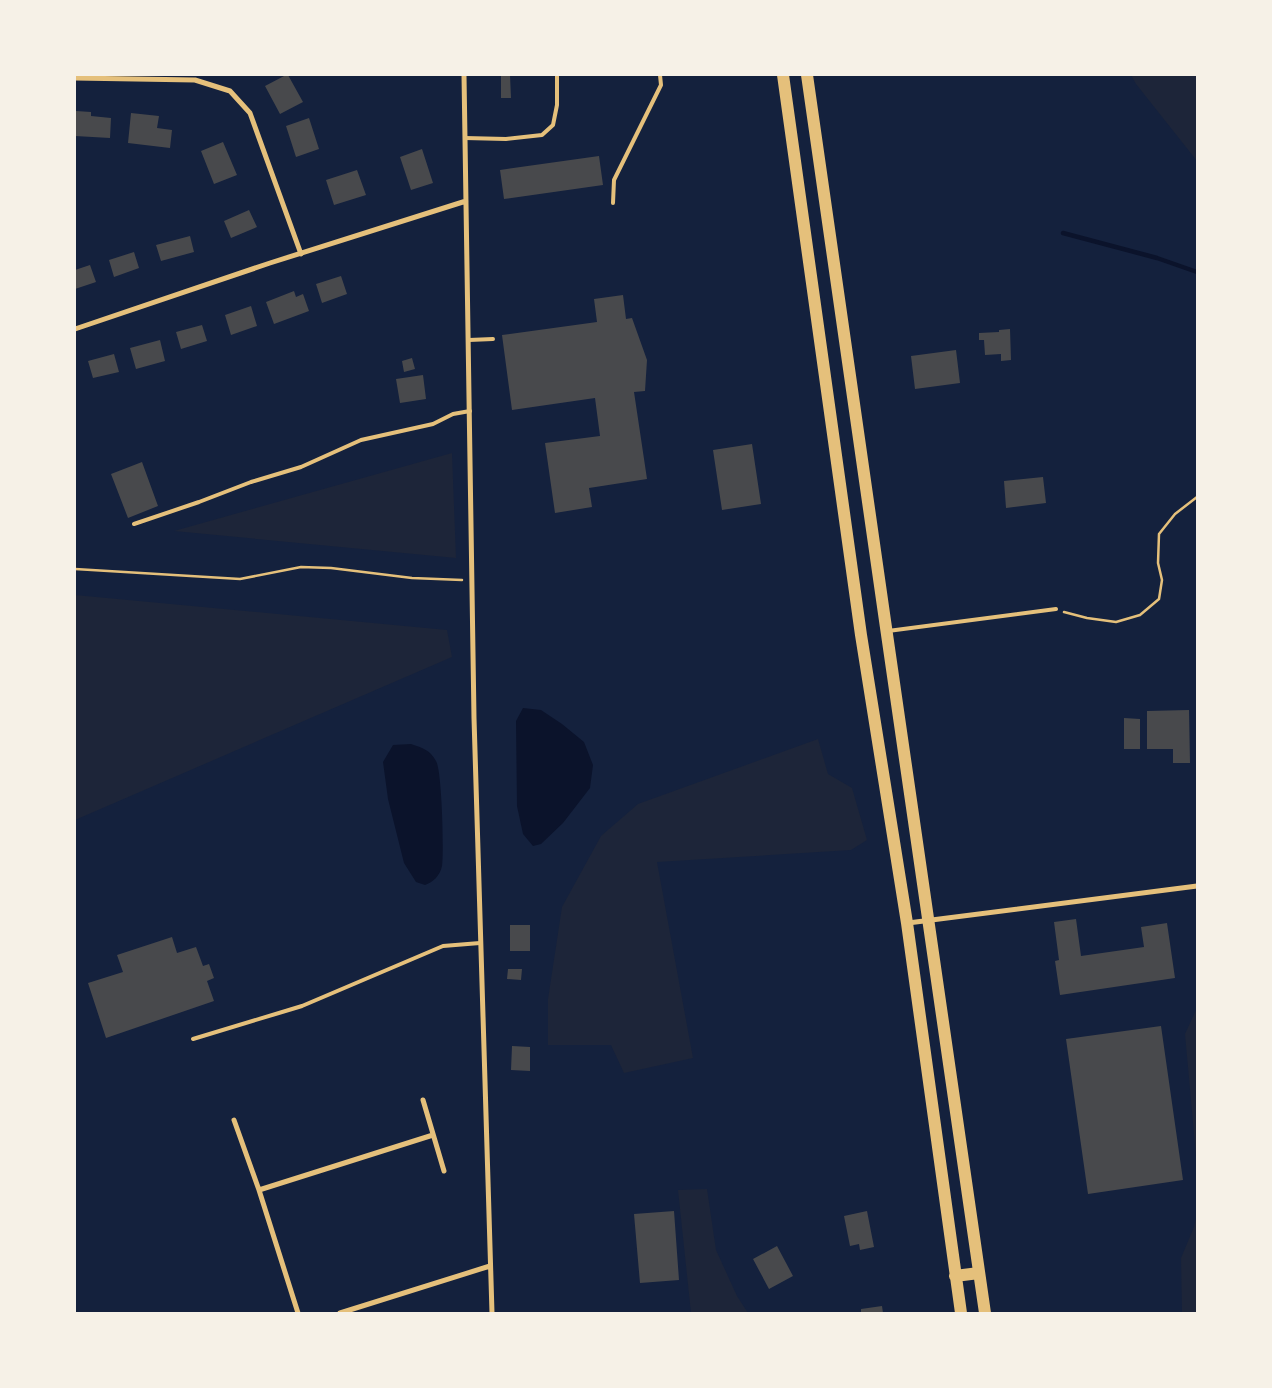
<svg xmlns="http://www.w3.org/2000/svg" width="1272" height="1388" font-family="'Golos Text',sans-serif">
  <rect width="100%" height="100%" fill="#14213d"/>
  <path fill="#1d2539" d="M1131,75H1197V161L1136,84Z
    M452,453L456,558L174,531Z
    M75,595L447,630L452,657L75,820Z
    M818,739L828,774L852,788L867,840L851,850L657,862L693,1058L624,1073L611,1045H548V999L562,907L601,836L638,804Z
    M1197,1008V1167L1185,1034Z
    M707,1189L716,1250L737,1296L748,1313H691L678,1190Z
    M1197,1214V1313H1182L1181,1258L1194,1227Z"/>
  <path fill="#0b132b" d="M523,708L541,710L562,724L584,742L593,765L590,788L563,823L541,844L533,846L523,834L517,806L516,721Z
    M411,744C423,748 430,750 436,761C442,770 444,853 442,866C440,876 433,882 425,885L416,882L404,863L388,799L383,762L393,745Z"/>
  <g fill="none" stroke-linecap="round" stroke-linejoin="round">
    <path stroke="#0b132b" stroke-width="4.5" d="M1063,233L1157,258L1197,272"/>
  </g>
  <path fill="#48494c" d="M286,75H288L303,102L280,114L265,86Z
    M501,75H510L511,98H501Z
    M76,111L91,112V116L111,118L110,138L75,136Z
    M131,113L159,116L157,128L172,130L170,148L128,143Z
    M309,118L319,149L296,157L286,126Z
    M223,142L237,175L214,184L201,151Z
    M422,149L433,183L411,190L400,157Z
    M599,156L603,185L504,199L500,170Z
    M357,170L366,195L334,205L326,180Z
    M249,210L257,227L231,238L224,221Z
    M190,236L194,252L161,261L156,245Z
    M134,252L139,268L114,277L109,260Z
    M90,265L96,282L75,289V270Z
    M341,276L347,294L322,303L316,284Z
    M294,291L296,297L303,294L309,311L274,324L266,302Z
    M623,295L626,319L632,318L647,360L645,391L634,392L647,479L589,488L592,507L555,513L545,443L600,436L595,398L512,410L502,335L597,322L594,299Z
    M251,306L257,326L231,335L225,315Z
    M202,325L207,341L181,349L176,332Z
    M1010,329L1011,360L1001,361V354L985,355L984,340H979V333L999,332V330Z
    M160,340L165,361L136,369L130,348Z
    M956,350L960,383L915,389L911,356Z
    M114,354L119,372L93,378L88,361Z
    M412,358L415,369L404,372L402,361Z
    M423,375L426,399L400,403L396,379Z
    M752,444L761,504L722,510L713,450Z
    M142,462L158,506L128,518L111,474Z
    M1043,477L1046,503L1006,508L1004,481Z
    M1189,710L1190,763H1173V749H1147V711Z
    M1124,718L1140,719V749H1124Z
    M1076,919L1081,956L1144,947L1141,927L1167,923L1175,978L1060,995L1055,961L1059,960L1054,922Z
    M510,925H530V951H510Z
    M172,937L177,953L196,947L203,966L209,964L214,978L207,981L214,1001L106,1038L88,983L123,972L117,955Z
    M508,969H522L521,980L507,979Z
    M1161,1026L1183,1180L1088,1194L1066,1039Z
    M512,1046L530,1047V1071L511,1070Z
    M674,1211L679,1280L640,1283L634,1214Z
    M867,1211L874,1247L860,1250L859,1244L850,1246L844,1216Z
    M777,1246L793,1276L769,1289L753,1259Z
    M882,1306L883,1313H861V1309Z"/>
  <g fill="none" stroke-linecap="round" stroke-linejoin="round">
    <path stroke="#e5c07b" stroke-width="2.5" d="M75,569L240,579L301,567L331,568L412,578L462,580
      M1064,612L1087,618L1116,622L1140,615L1159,599L1162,580L1158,563L1159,534L1175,514L1197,497"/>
    <path stroke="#e5c07b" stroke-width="4" d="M465,138L506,139L542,135L553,125L557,105V75
      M613,203L614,180L661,85L660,75
      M469,340L493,339
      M134,524L199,502L251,482L301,467L361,440L433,424L453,414L470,411
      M888,631L1056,609
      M193,1039L302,1006L443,946L480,943"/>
    <path stroke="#e5c07b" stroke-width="5" d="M464,75L474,718L492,1313
      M75,78L195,80L230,91L250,113L301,254
      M75,329L270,263L466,201
      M908,923L1197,886
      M423,1100L444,1171
      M234,1120L259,1190L298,1313
      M259,1190L433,1135
      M340,1313L490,1266"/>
    <path stroke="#e5c07b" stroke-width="12" d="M783,75L861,635L907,923L961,1313
      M807,75C865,488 926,900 985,1313
      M955,1276L979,1273"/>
  </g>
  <rect width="1272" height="1388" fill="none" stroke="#f6f1e7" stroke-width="152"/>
</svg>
